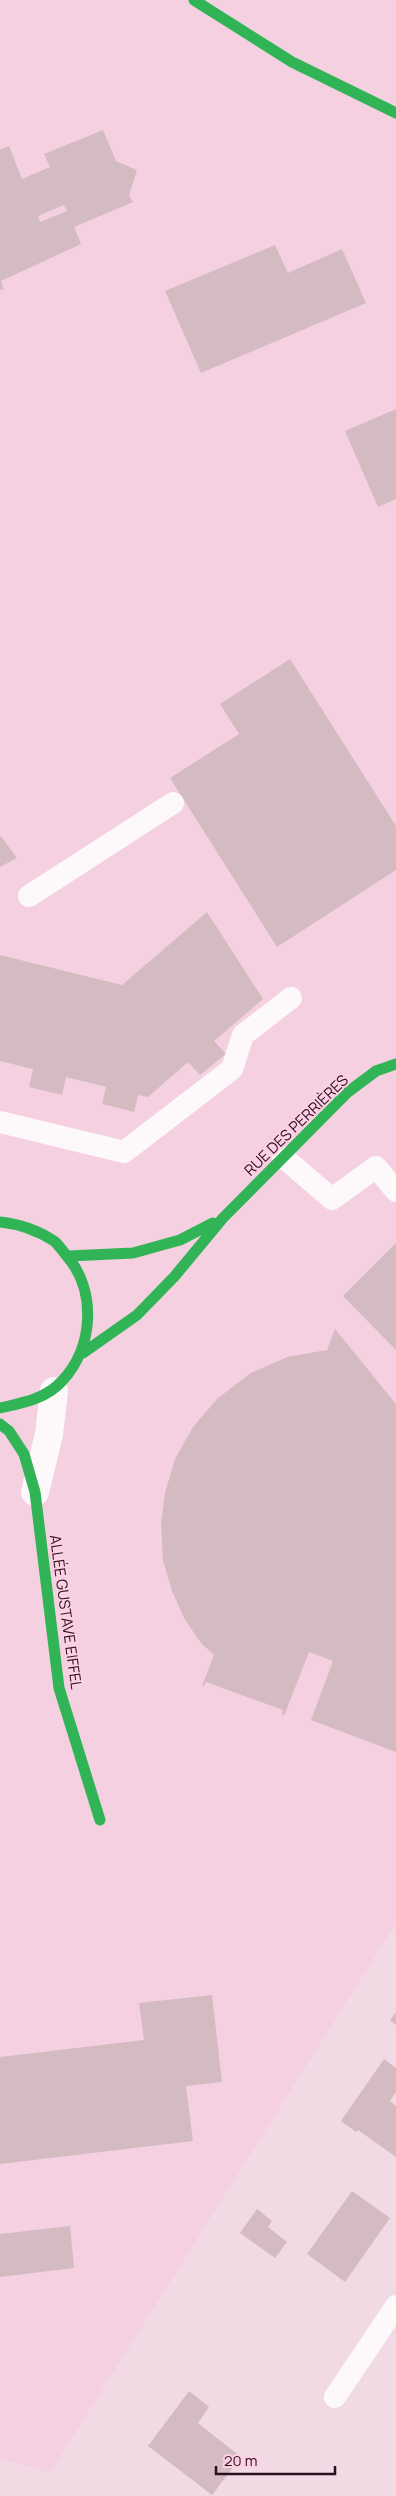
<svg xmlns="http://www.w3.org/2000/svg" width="396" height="2496" font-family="Manrope,sans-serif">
  <rect width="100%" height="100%" fill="#f2dae4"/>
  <path fill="#f5d0e0" d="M0,0H396V1923L50,2473L0,2458Z"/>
  <path fill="#d4bbc2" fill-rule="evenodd" d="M103,130L116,161L137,170L129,195L133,202L74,227L81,244L1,281L4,289L0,290V150L9,146L22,179L50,167L44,154ZM64,205L67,211L40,222L38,216Z
    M275,245L288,273L342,249L366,303L201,373L165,291Z
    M396,409V499L378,507L345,431Z
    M290,659L396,826V870L277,947L170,778L239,734L220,704Z
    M0,835L17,858L0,867Z
    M207,912L263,999L214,1041L226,1054L200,1075L188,1062L148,1097L138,1095L134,1112L102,1104L106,1087L66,1077L62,1095L29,1087L33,1069L0,1061V955L122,985Z
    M396,1243V1350L343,1296Z
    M335,1329L396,1404V1752L311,1720L333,1661L309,1652L284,1716L282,1715L283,1710L206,1682L204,1686H202L214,1655L201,1643L185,1620L172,1591L163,1560L161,1524L165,1493L175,1459L193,1427L218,1398L251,1373L287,1357L327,1350Z
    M212,1995L222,2082L186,2086L193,2141L0,2164V2057L144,2040L139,2003Z
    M396,2012V2025L390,2020Z
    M384,2059L396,2068V2092L390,2101L396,2106V2157L358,2130L356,2132L341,2121Z
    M352,2191L390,2218L345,2282L307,2254Z
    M257,2209L272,2221L268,2227L287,2242L275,2258L240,2233Z
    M70,2226L74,2268L0,2277V2234Z
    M189,2391L209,2407L198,2423L241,2457L212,2495L148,2446Z"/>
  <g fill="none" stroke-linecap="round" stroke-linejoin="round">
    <path stroke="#fdf9fb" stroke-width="22" d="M29,896L173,803
      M0,1122L124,1152L232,1069L243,1035L291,998
      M283,1157L332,1199L376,1167L396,1191
      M335,2397L396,2306"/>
    <path stroke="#fdf9fb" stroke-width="28" d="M35,1492L49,1434L54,1391"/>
    <path stroke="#30b455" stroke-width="11" d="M194,0L292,62L396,113
      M0,1222C20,1224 37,1230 54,1241C58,1244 62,1250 66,1255C97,1290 94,1347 62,1381C46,1399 22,1403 0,1408
      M69,1256L133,1253L180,1240L213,1223
      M83,1353L137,1315L174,1277L223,1218L348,1092L376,1071L396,1064
      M0,1424L9,1431L24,1454L35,1492L59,1688L100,1820"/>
  </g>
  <g text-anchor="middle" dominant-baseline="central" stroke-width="4" stroke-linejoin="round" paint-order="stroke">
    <g font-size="15" fill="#2b111e" stroke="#fdd0e3">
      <text transform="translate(296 1125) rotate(-44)">RUE DES PERRIÈRES</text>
      <text transform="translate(66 1612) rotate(82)">ALLÉE GUSTAVE EIFFEL</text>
    </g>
  </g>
  <path d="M216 2466v8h119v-8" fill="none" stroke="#2b111e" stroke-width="2.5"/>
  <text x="224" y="2466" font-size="15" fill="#2b111e" stroke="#fdd0e3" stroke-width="4" paint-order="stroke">20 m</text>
</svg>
